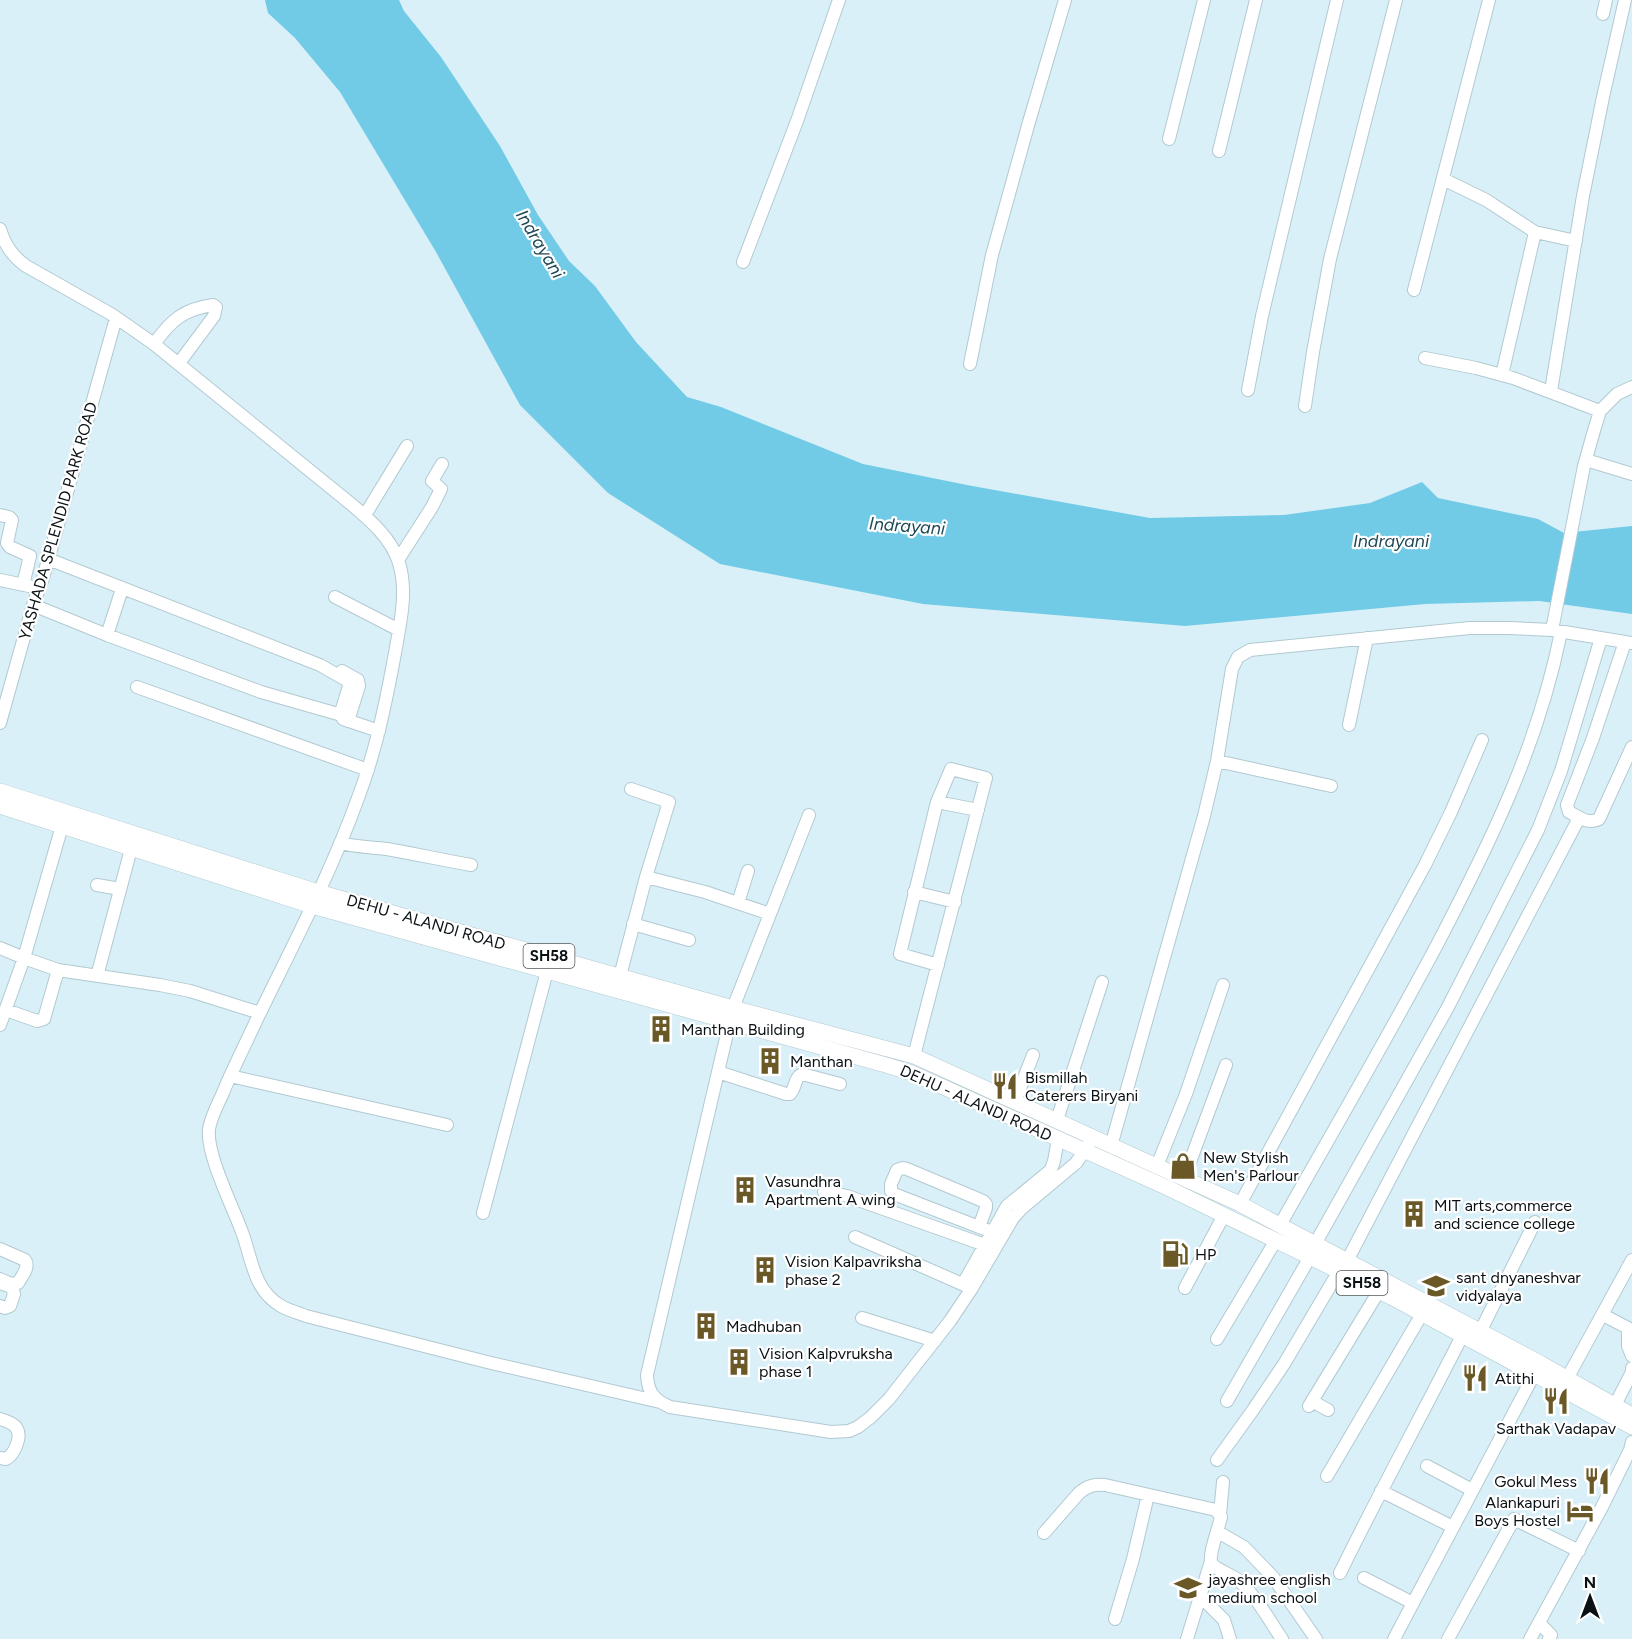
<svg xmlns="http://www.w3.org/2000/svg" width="1632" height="1639" font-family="Figtree,sans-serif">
  <rect width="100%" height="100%" fill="#d9f0f8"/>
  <path fill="#71cbe7" d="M265,0H399L404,11L441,57L500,146L538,215L569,261L595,286L636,342L687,397L721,407L863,464L967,485L1150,518L1284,515L1370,503L1422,482L1438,498L1538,519L1564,533L1632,526V614L1539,601L1425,604L1185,626L923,604L720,564L608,493L520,405L436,252L340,92L295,38L268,13Z"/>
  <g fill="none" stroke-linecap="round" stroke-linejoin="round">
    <defs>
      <path id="minor" d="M1603,14L1606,0
        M1169,139L1204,0
        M1219,151L1256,0
        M1443,179L1486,200L1535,232
        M0,229C5,245 12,256 26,266L111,314L154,344L351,504C370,520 392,539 399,563C408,592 400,624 395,653C386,702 376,751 358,798C331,873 293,945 258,1017C246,1043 233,1068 222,1095C217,1106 211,1117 209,1129C206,1154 233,1207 242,1232C252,1258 253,1290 281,1306C288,1310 298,1313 306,1316L487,1362L660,1402
        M743,262L797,121L839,0
        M1414,290L1489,0
        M154,344C171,320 184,309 213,305L216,307L214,316L179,363
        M1425,358L1476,368L1513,378L1600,411
        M970,364L992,255L1029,122L1065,0
        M1502,375L1535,232L1576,241
        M1248,390L1262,316L1337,0
        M1551,391L1583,196L1603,97L1625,0
        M1305,406L1313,352L1330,259L1396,0
        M1586,460L1632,474
        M0,515L9,517L12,520L7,543L10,547L30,556L23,585
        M365,515L407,446
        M398,560L432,507L441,489L432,481L442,464
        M0,580L29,586
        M335,597L399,630
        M33,605L107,635L261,692L338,714L341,712L349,686L348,681L320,665L48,559
        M1552,630L1584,466L1593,434L1600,411L1617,394L1632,387
        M107,635L122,589
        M1625,642L1593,738L1567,805L1569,812C1579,817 1588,825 1599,819L1632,747
        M342,671L358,680L359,686L348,721
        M137,687L368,770
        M343,719L379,731
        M0,723L33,605L43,578L116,318
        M1349,725L1367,638
        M1217,761L1331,786
        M937,802L978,810
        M809,815L733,1008L647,1375C648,1393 654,1400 670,1407L831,1432L849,1431L858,1427L871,1417L889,1399L950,1321L972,1288L1013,1218L1021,1209L1076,1163L1089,1144
        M340,843C355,847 372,847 387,849C415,854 443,860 471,865
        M646,877L705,892L770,914
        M97,885L120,889
        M914,892L955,902
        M738,903L748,871
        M633,924L689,940
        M0,948L24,958L58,970L160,985L190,991L260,1013
        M97,976L131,849
        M620,976L646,877L669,802L631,789
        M6,1010L37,1021L44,1019L58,970
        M0,1025L24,958L64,819
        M914,1056L986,778L951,769L937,802L900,954L938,965
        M718,1072L786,1094H790C796,1088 794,1078 802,1074L840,1084
        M230,1076L447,1125
        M1015,1101L1033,1055
        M1057,1120L1102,982
        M1111,1146L1204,816L1217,761L1232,669L1238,657L1250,650L1470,628H1509L1552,630L1632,643
        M1157,1166L1186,1094L1223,985
        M1184,1178L1226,1065
        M824,1192L834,1193L847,1196L985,1245
        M1240,1204L1425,865L1451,812L1482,740
        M483,1213L547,971
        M1280,1225C1333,1131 1387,1039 1438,943C1491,841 1538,746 1561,632
        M979,1227L986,1208V1204L983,1201L907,1169L903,1168L897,1170L891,1184V1191L894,1194L992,1232
        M855,1237L969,1287
        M1315,1244L1448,1007L1538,830L1561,771L1601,638
        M0,1249L25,1260C30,1267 22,1276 18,1283L11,1284L0,1279
        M1347,1261L1579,818
        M963,1284L1007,1206L1051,1170L1054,1161L1058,1139
        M1185,1288L1224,1215
        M0,1306L5,1308L10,1306L14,1294L12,1287L3,1284
        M1603,1315L1628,1328V1346L1632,1356
        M862,1318L935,1341
        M1480,1332L1535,1222
        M1217,1339L1276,1240
        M1563,1386L1632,1260
        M1227,1401L1310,1257
        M1312,1401L1328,1410
        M1615,1405L1632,1372V1368
        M1309,1406L1379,1291
        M0,1419C6,1421 14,1423 17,1429C22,1437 14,1455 6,1459L0,1458
        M1217,1460L1253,1410L1284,1364L1339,1271
        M1427,1466L1472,1490
        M1327,1476L1422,1314L1428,1307
        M1381,1491L1453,1527
        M1220,1514L1223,1482
        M1218,1532L1244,1547L1273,1577L1316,1639
        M1044,1533L1079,1493C1087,1486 1094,1484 1105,1485L1216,1510L1221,1517C1219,1527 1209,1553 1211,1562C1213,1569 1231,1574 1238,1580C1255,1594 1269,1620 1282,1639
        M1340,1573C1379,1493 1422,1415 1462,1336
        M1364,1578L1413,1603L1538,1367
        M1200,1596L1224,1620L1230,1639
        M1115,1619L1133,1559L1148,1495
        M1539,1623L1551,1635L1549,1639
        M1187,1639L1211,1561
        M1394,1639L1413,1603
        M1448,1639L1514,1519L1579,1551
        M1530,1639L1602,1507L1630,1450L1632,1442"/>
      <path id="major" d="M0,791L318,892L733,1008L914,1056L1240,1204L1540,1363L1632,1415
        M0,806L312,906L886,1065L912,1073L1168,1188L1310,1257L1393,1298L1632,1427"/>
    </defs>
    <use href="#minor" stroke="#b2c9d1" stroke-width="14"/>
    <use href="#major" stroke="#b2c9d1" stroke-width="16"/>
    <use href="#minor" stroke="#fff" stroke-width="12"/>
    <use href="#major" stroke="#fff" stroke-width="15"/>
  </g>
  <defs>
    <symbol id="building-bare" viewBox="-9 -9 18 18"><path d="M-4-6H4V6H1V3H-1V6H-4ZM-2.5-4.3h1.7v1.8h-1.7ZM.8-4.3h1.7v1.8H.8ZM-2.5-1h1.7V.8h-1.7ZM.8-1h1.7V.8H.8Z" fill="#6a5927" stroke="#fff" stroke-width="2.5" paint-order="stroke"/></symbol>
    <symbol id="restaurant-bare" viewBox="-9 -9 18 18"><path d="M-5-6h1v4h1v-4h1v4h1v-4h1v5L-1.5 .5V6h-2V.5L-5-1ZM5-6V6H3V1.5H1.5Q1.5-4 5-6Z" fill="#6a5927" stroke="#fff" stroke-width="2.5" paint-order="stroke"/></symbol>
    <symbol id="shop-bare" viewBox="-9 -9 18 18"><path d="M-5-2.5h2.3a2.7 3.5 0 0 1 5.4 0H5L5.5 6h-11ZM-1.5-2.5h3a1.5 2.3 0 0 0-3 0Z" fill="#6a5927" stroke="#fff" stroke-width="2.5" paint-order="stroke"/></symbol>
    <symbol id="fuel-bare" viewBox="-9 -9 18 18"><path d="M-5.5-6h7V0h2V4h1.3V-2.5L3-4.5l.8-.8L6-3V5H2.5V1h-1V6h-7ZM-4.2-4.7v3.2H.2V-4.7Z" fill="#6a5927" stroke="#fff" stroke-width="2.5" paint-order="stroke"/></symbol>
    <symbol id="school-bare" viewBox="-9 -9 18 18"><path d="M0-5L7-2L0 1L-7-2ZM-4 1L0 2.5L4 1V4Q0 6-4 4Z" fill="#6a5927" stroke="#fff" stroke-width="2.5" paint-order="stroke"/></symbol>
    <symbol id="hotel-bare" viewBox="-9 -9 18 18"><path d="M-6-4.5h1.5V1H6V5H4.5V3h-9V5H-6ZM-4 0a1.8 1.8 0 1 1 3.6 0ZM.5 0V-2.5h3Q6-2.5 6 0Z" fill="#6a5927" stroke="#fff" stroke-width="2.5" paint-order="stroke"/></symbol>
  </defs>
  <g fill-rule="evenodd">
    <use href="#building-bare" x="642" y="1010" width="38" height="38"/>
    <use href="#building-bare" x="751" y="1042" width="38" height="38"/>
    <use href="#restaurant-bare" x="986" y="1067" width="38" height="38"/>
    <use href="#shop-bare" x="1164" y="1147" width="38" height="38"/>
    <use href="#building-bare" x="726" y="1171" width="38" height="38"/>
    <use href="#building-bare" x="1395" y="1195" width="38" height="38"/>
    <use href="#fuel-bare" x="1156" y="1235" width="38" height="38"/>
    <use href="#building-bare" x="746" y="1251" width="38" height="38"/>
    <use href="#school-bare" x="1417" y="1267" width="38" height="38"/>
    <use href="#building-bare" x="687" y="1307" width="38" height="38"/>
    <use href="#building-bare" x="720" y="1343" width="38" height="38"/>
    <use href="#restaurant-bare" x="1456" y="1359" width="38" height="38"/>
    <use href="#restaurant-bare" x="1537" y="1382" width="38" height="38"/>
    <use href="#restaurant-bare" x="1578" y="1462" width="38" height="38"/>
    <use href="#hotel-bare" x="1561" y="1492" width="38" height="38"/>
    <use href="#school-bare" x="1169" y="1569" width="38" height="38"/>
  </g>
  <g text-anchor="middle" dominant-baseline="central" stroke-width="4.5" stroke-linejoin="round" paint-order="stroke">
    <g fill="#fff" stroke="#54595b" stroke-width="1.5">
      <rect x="523.5" y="944" width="51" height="24" rx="4.5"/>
      <rect x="1336.5" y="1271" width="51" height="24" rx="4.5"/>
    </g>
    <g font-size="15" font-weight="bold" fill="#0a1215">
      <text x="549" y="956">SH58</text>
      <text x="1362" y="1283">SH58</text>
    </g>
    <g font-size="16" fill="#0a1215" stroke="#fff">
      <text transform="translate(58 521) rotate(-74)">YASHADA SPLENDID PARK ROAD</text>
      <text transform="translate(426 922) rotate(16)">DEHU - ALANDI ROAD</text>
      <text transform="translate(976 1103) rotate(24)">DEHU - ALANDI ROAD</text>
    </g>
    <g font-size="16" fill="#0a1215" stroke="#fff" text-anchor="start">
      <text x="681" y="1029">Manthan Building</text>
      <text x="790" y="1061">Manthan</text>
      <text x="1025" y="1077">Bismillah<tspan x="1025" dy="18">Caterers Biryani</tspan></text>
      <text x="1203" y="1157">New Stylish<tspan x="1203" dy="18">Men's Parlour</tspan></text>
      <text x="765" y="1181">Vasundhra<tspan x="765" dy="18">Apartment A wing</tspan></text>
      <text x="1434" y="1205">MIT arts,commerce<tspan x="1434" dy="18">and science college</tspan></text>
      <text x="1195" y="1254">HP</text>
      <text x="785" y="1261">Vision Kalpavriksha<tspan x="785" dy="18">phase 2</tspan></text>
      <text x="1456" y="1277">sant dnyaneshvar<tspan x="1456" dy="18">vidyalaya</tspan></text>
      <text x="726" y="1326">Madhuban</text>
      <text x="759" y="1353">Vision Kalpvruksha<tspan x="759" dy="18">phase 1</tspan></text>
      <text x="1495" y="1378">Atithi</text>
      <text x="1556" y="1428" text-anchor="middle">Sarthak Vadapav</text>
      <text x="1577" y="1481" text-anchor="end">Gokul Mess</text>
      <text x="1560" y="1502" text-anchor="end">Alankapuri<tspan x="1560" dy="18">Boys Hostel</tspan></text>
      <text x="1208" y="1579">jayashree english<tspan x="1208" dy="18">medium school</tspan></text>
    </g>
    <g font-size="18" font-style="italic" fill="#204956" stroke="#fff">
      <text transform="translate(540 244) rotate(59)">Indrayani</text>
      <text transform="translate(907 526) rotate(4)">Indrayani</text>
      <text x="1391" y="541">Indrayani</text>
    </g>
  </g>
  <g transform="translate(1590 1597)" stroke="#ffffff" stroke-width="4.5" paint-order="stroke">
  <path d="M0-4.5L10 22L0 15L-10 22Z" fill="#0a1215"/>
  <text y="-9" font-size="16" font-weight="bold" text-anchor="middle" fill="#0a1215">N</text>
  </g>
</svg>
